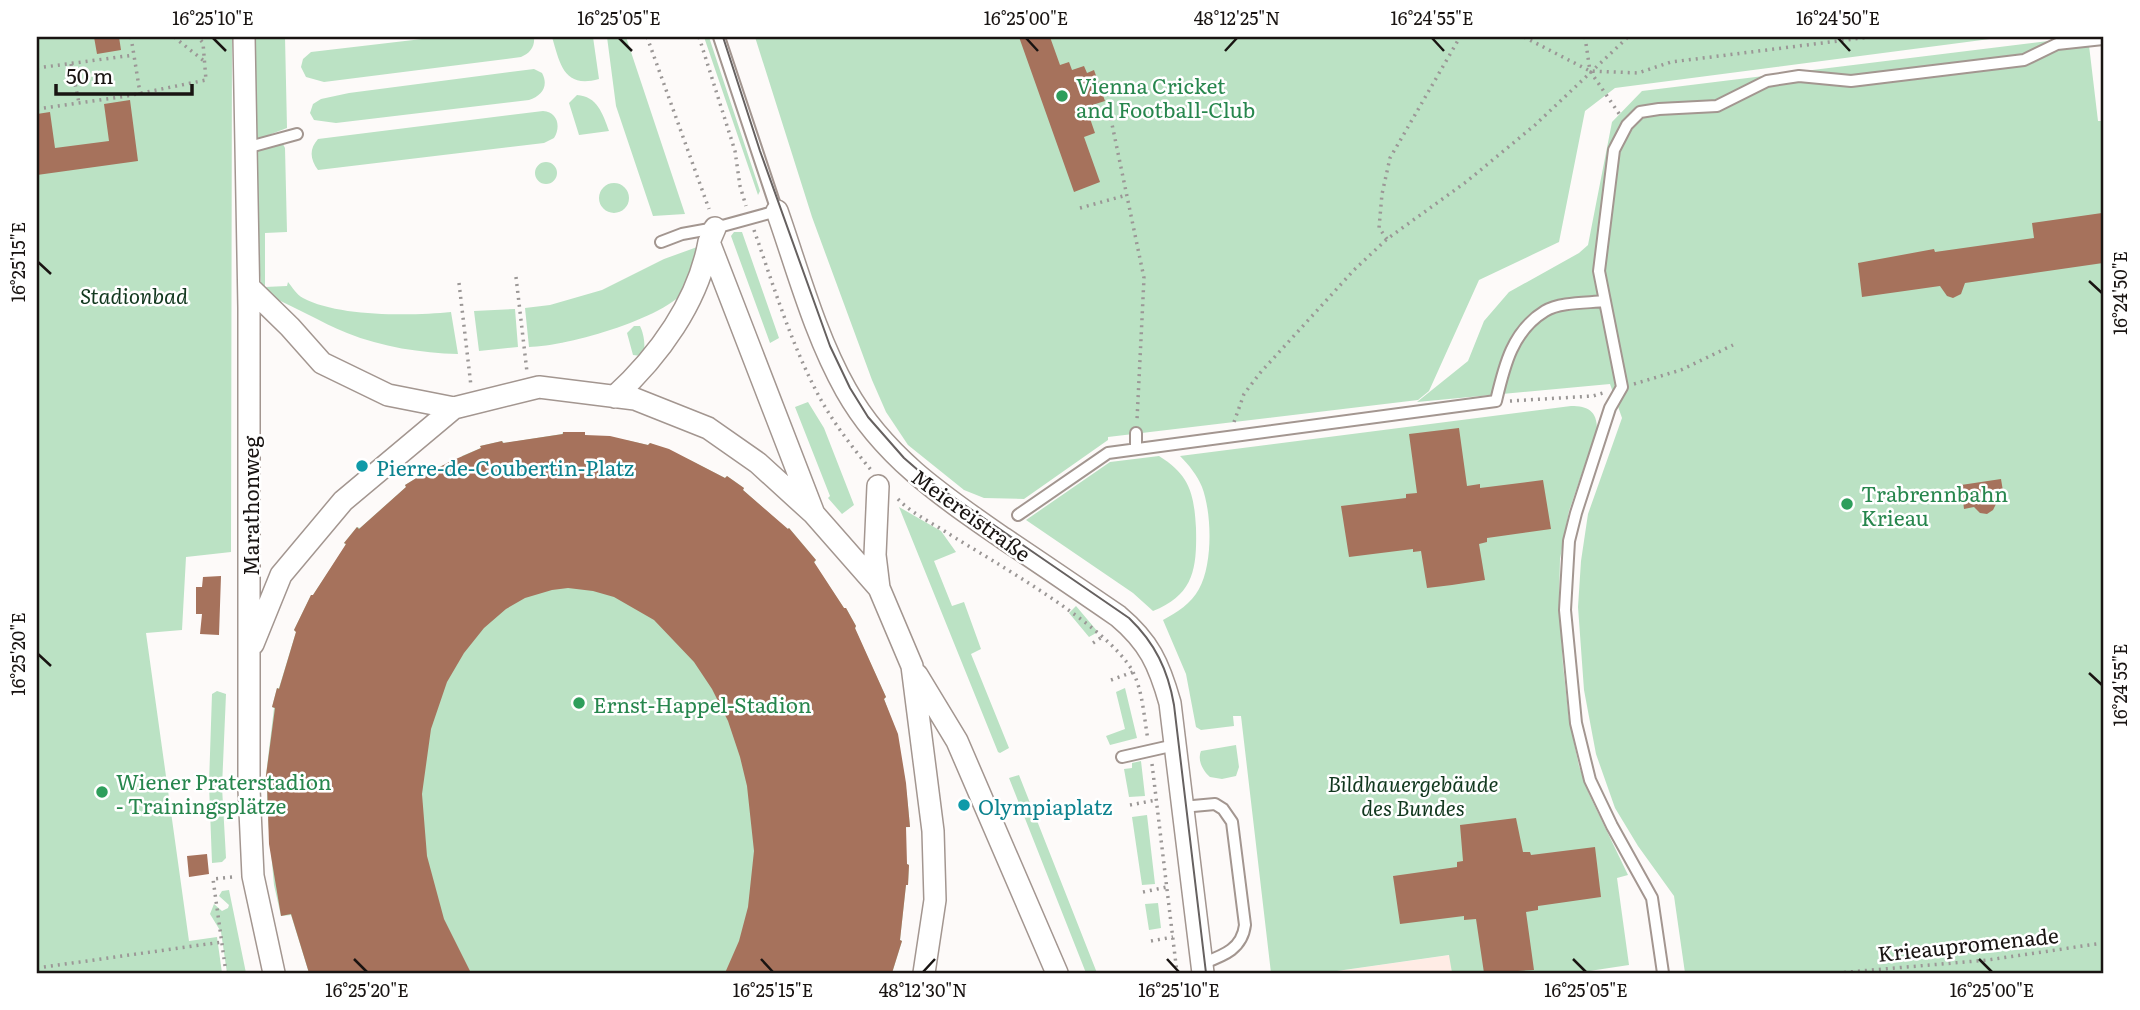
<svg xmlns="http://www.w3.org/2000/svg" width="2140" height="1010" font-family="Literata,serif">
  <rect width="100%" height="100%" fill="#fdfaf9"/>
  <path fill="#ffece5" d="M1450,955L1452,973H1323Z"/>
  <path fill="#bbe2c4" d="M37,37H232L231,552L186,557L182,630L146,633L189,941L217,937L222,973H37Z
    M254,37H285L287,128L258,139L256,137Z
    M439,37H534C535,47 530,53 521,57L324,82L306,77L301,67L303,59L311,52Z
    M552,37H593L599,79C564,89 560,64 552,37Z
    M607,37H626L685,214L653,216L616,106Z
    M704,37H709L760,191L758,195Z
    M755,37H2005L1615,88L1585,111L1559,242L1479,280L1429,391L1418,400L1108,437V440L1024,499L984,498L964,490L908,445L886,412L872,380L812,217Z
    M2081,37H2088L2098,121H2103V973H1685L1674,896L1638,846L1615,808L1596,754L1584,690L1578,607L1581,561L1588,514L1622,418L1610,384L1417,402L1468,361L1484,321L1509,292L1579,253L1588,245L1612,122L1642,91Z
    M534,69L542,73C549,86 542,96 529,100L336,123L314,120L310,113L313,104L321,99L349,93Z
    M577,95C597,96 603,114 609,131L579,135L569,103Z
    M543,111C558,112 561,127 554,138L544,143L318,170C310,159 309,149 318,139Z
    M282,142L285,148L287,232L265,233V287L287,286L288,282C293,288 296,294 303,298C338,317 412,316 451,312L458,354C421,353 382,347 347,333C320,322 296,307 269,296L261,285L260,275L256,151L260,150V147Z
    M535 173a11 11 0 1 1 22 0a11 11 0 1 1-22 0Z
    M599 198a15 15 0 1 1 30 0a15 15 0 1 1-30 0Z
    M734,232H742L779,338L770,343L731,236Z
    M700,246C698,257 698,274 692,283C671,318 568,346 529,347L525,308L550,305L602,290L664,259Z
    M515,309L518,347L479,351L474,311Z
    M634,326H640C644,334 647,350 641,356L633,355L627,333Z
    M808,402L824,428L854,505L842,514L828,498L830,496L795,407Z
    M1571,406C1588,406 1597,411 1597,429L1569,511L1560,559L1559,602L1563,665L1569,719L1579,766L1589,794L1628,875L1617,878L1629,965L1576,973H1452L1449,955L1323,973H1271L1241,716H1233L1234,726L1201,730L1196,727L1186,674L1163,620C1177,612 1191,604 1199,589C1213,564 1212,513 1202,487C1197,475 1189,465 1180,456Z
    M563,432H585V435L624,449L626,440L648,445L650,443L690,460L725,478L727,476L744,488L743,490L787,529L789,528L816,560L814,563L844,608H846L856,626L855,629L886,697L884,699C901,744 906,779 910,827L898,828L907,864L909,865L908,885H906L900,940L902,941L892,973H309L291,915L281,916L274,885L268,819L277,818V803H267V784L265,783L274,708L272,707L277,688H279L296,632L294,630L311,595H313L346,545L344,543L357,527L360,528L406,487L405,485L423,474L424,475L443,465L449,474L465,466L462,456L481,448L480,446L502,441L504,443L562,434Z
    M1159,456C1190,475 1194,494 1196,528C1197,568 1194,595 1153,611L1133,593L1026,520L1110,462Z
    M899,507L941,531L956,552L934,561L952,606L964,602L981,649L971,654L1009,748L1000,753L998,752Z
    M1076,606L1098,632L1089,637L1069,613Z
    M1125,688L1137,738L1110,745L1106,736L1125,729L1116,692Z
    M217,691L226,694L222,787L226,858L222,862L212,863L209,784L212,694Z
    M1236,745L1239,767L1236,776L1222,779L1210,777C1203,771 1197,760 1201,751Z
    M1141,761L1145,796L1129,797L1124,769L1132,768V763Z
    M1019,775L1097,973H1086L1009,778Z
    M1147,815L1155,884L1142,885L1132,817Z
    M229,890L246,973H227L221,932L210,914L214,904L222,911L228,908L229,905L219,896L222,891Z
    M1158,903L1161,928L1149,930L1145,904Z"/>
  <path fill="#a6725c" d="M94,37H119L121,50L97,54Z
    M1019,37H1050L1060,65L1069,62L1072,70L1084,66L1087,73L1094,70L1105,101L1086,107L1095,133L1084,137L1100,182L1074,192Z
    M130,100L138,161L37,175V114L50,112L55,148L109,141L104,104Z
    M2102,213L2103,263L1965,283L1961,294L1953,298L1947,296L1940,286L1862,297L1858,263L1934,249L1935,252L2034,238L2032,223Z
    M1459,428L1467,486L1480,484V488L1543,480L1551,529L1487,538V542L1479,544L1485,580L1452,585L1427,588L1421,551L1413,552V549L1349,557L1341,506L1406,498V494L1417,493L1409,434Z
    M563,432H585V435L610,436L648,445L650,443L669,449L725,478L727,476L744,488L743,490L788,529L789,528L816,560L814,562L844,608H846L856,626L855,628L886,697L884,699L898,734L906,783L910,827H906L907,864L909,865L908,885H906L900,940L902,941L892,973H725L739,941L748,907L754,851L747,786L740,757L728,721L712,689L694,662L654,620L614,597L593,591L568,588L552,590L525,598L506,609L484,628L464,653L447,682L431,729L422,794L427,856L444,919L471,973H309L291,914L281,916L269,844L267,783H265L275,708L272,707L277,688L279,689L296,632L294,630L311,595H313L346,544L344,543L357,527L359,529L406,487L405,485L423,474L424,476L449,462L481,448L480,446L502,441L503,443L563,434Z
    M2001,479L2005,503L1996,504L1993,510L1987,514L1980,513L1974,507L1964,509L1961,485Z
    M221,576L219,635L200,634L202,614H196V587H202L203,577Z
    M1516,818L1523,852H1530L1531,855L1595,847L1601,897L1538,906V910L1526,912L1534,970L1484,973L1476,919L1464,920V916L1400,924L1393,876L1457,867V862L1463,861L1460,825Z
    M207,854L209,874L189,877L187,856Z"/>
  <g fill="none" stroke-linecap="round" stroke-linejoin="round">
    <defs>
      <path id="lane" d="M246,148L297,134
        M661,242L682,234L715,228L777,211L719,37
        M1136,449V433
        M1018,515L1108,453L1496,401C1504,367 1512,331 1545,311C1560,302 1587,303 1605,301
        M1122,757L1175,745
        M1182,807L1215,804L1223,809L1232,822L1245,925C1242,950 1222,956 1201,964
        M1663,973L1652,898L1612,826L1590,780L1576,723L1565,610L1569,541L1576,513L1610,408L1622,387L1599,271L1614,150L1627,125L1640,112L1659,109L1717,106L1767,81L1799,76L1851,81L2024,60L2057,44L2103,39"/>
      <path id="street" d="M244,37L249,308V789L253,876L274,973
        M777,211C798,271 815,335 846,390C883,456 942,496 1003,538C1042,564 1080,590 1118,616C1149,642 1159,664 1170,703L1203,973
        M715,228L709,242L814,514L879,588
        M249,287L290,327L322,363L388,395L454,408
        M614,397C659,356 698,302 709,242
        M878,486L875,555L879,588L912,666L933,831L935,900L924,973
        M253,644L281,575L343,501L454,408L539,387L635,399L708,428L758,463L814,514
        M917,675L957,741L1057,973"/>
    </defs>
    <use href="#lane" stroke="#a39690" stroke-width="14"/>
    <use href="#street" stroke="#a39690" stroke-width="24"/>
    <path stroke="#9b9796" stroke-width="3.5" stroke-dasharray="2 5" stroke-linecap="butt" d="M131,37L140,93
      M174,37L204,61
      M647,37L709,209
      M699,37L735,151L740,186L746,206
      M1524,37L1590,71L1638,73L1671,62L1870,37
      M1585,37L1590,71L1620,115
      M71,64L79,103
      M37,68L134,55
      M1108,105L1144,278L1137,420
      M37,109L127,96L206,80L203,43L198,37
      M1080,208L1127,195
      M754,230C774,287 792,347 821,400C835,425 853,448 871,470
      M1387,239L1379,228L1382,194L1390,158L1460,37
      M516,277L527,372
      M459,283L471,386
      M1634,384L1681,370L1733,345
      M1510,401L1593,396L1603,393
      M1234,422L1244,394L1260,373L1354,270L1387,239L1466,182L1535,125L1628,37
      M898,499C911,513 929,521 946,532C993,562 1108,625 1133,672C1143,692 1144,718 1148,740
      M1093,643L1102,637
      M1111,680L1133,672
      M1152,764L1177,973
      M1130,805L1156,800
      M1143,892L1167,887
      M1151,941L1173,937
      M37,968L222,942
      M226,973L213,879L233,877
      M1837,973L1988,960L2103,943"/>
    <use href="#lane" stroke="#fff" stroke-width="10"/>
    <use href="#street" stroke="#fff" stroke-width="21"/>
    <path stroke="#666160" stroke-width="2" d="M723,37L760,151L830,346L850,388L868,417L904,458L934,484L1129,618C1155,643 1168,670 1174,705L1206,973"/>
  </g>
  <path fill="none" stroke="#191412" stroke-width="2.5" d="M213,38L226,51M619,38L632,51M1026,38L1038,51M1432,38L1444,51M1838,38L1850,51M1225,51L1237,38M38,262L51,274M2089,281L2102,293M38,654L51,666M2089,673L2102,685M354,959L367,972M761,959L773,972M1167,959L1179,972M1573,959L1586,972M1979,959L1992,972M923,972L935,959"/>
  <g fill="#2e9e5b" stroke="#fff" stroke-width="2.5">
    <circle cx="1062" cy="96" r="7"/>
    <circle cx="1847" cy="504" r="7"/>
    <circle cx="579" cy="703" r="7"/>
    <circle cx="102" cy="792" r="7"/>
  </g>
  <g fill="#0f9aa8" stroke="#fff" stroke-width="2.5">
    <circle cx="362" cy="466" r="7"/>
    <circle cx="964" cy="805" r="7"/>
  </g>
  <g text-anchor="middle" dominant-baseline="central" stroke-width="5" stroke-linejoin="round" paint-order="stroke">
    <g font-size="21" fill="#27864d" stroke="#fff" text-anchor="start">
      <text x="1076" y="84">Vienna Cricket<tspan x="1076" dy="24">and Football-Club</tspan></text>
      <text x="1861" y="492">Trabrennbahn<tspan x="1861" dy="24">Krieau</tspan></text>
      <text x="593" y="703">Ernst-Happel-Stadion</text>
      <text x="116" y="780">Wiener Praterstadion<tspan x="116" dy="24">- Trainingsplätze</tspan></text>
    </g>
    <g font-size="21" font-style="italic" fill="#11371e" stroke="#fff">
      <text x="134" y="294">Stadionbad</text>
      <text x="1413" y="782">Bildhauergebäude<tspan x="1413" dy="24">des Bundes</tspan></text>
    </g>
    <g font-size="21" fill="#0d838f" stroke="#fff" text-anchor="start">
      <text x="376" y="466">Pierre-de-Coubertin-Platz</text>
      <text x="978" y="805">Olympiaplatz</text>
    </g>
    <g font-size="21" fill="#191412" stroke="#fff">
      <text transform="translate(249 506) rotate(-90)">Marathonweg</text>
      <text transform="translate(972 514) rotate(36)">Meiereistraße</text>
      <text transform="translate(1968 943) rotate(-6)">Krieaupromenade</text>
    </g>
  </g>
  <rect width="2140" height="1010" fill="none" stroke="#ffffff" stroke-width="77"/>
  <path d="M56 84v10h136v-10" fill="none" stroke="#191412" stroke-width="3.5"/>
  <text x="66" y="84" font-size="21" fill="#191412" stroke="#ffffff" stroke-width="5" paint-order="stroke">50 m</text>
  <rect x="38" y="38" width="2064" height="934" fill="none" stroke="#191412" stroke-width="2.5"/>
  <g font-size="18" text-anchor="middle" fill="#191412">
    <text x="213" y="25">16°25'10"E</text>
    <text x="619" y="25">16°25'05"E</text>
    <text x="1026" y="25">16°25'00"E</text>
    <text x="1237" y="25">48°12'25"N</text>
    <text x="1432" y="25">16°24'55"E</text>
    <text x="1838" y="25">16°24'50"E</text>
    <text transform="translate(19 262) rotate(-90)" y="6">16°25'15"E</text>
    <text transform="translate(2121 293) rotate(-90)" y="6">16°24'50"E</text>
    <text transform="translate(19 654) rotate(-90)" y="6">16°25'20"E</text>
    <text transform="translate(2121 685) rotate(-90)" y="6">16°24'55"E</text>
    <text x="367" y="997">16°25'20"E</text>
    <text x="773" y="997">16°25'15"E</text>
    <text x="923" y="997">48°12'30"N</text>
    <text x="1179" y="997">16°25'10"E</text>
    <text x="1586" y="997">16°25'05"E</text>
    <text x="1992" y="997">16°25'00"E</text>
  </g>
</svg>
